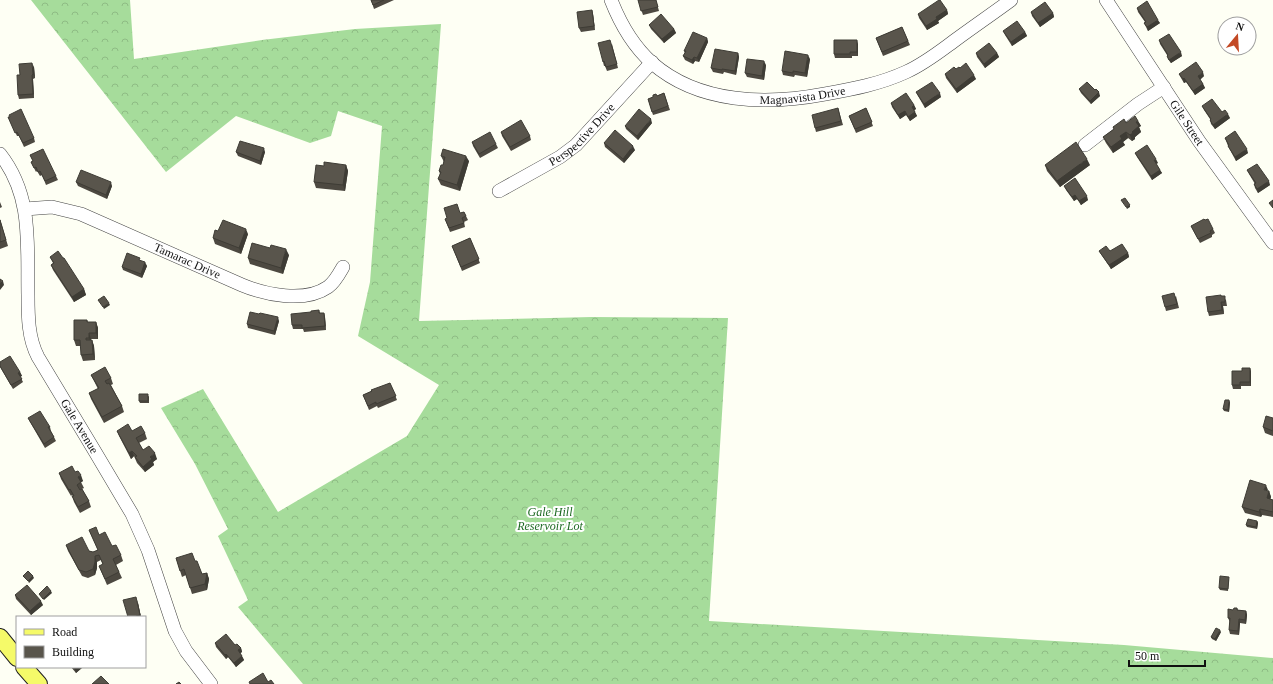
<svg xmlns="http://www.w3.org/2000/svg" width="1273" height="684" font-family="Georgia,serif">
  <defs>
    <pattern id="forest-crowns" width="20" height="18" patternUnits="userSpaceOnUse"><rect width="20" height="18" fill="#a6dc9b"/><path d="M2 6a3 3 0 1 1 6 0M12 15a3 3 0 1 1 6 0" fill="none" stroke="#8ebc84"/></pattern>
  </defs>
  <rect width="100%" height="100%" fill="#fefff4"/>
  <path fill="url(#forest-crowns)" d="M31,0H130L134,59L262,40L355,29L441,24L419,321L592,317L728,318L709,621L1124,645L1273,658V684H303L238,607L248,600L218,536L228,529L195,464L161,408L203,389L278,512L407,436L439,385L358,336L370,282L382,126L338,111L331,136L310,143L236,116L166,172Z"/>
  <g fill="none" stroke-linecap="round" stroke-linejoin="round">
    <defs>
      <g id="minor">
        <path id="s1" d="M611,0C620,23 633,46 652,63C699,104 767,105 825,94C853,89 880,84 906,72C924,64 939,52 954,41C973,27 992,14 1011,0"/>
        <path id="s2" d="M1106,0L1199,141L1273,243"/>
        <path d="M1085,145L1138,104L1164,87"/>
        <path id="s3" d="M0,154C33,196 27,244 28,295C28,316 28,338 38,357L94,450L132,514L148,550L175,631L186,651L211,684"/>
        <path id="s4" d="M499,191L560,157L576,145L652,62"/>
        <path id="s5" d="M25,209L52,207L81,214L242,285C266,295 305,303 328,287C335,282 339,274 343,267"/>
      </g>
      <path id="major" d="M0,637L17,658
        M24,667L39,684"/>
    </defs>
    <use href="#minor" stroke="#434343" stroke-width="14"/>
    <use href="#major" stroke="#212121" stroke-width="18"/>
    <use href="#minor" stroke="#fff" stroke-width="13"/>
    <use href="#major" stroke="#f5fa69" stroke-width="16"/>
  </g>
  <path fill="#4d4941" d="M371,0H394L374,9Z
    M638,0H656L659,11L643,15Z
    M1137,8L1160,23L1148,31L1144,23L1145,22L1138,12Z
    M592,10L593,14L595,30L581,32L579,28Z
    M947,10L948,14L938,21L939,23L927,30L919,18L918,14Z
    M1031,12L1053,13L1054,17L1040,27L1032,16Z
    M649,25L674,29L676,33L664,43L651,29Z
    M902,27L910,45L883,56L876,38Z
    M1003,31L1025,32L1027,36L1012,46L1005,35Z
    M707,38L708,42L699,62L695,61L693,64L685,60L683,56L685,53L684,51Z
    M1159,40L1182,56L1171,63L1168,59L1167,55L1160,44Z
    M612,44L618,68L607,71L605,66H604L603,62Z
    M858,44V56H852V58H835L834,54Z
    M738,53L739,57L736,75L724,72L723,74L713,72L711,68Z
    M976,53H997L999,57L985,68L977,57Z
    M810,59L807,77L795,75L794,77L783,75L782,71Z
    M766,65L764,80L747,77L745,73Z
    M34,67L35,78L33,79L34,98L19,99L18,95L20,75Z
    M960,68L976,79L957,93L946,78L945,74Z
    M1179,74L1204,76L1200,80L1203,84L1205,88L1195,95L1186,82L1184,83L1181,78Z
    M1079,89L1095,90L1100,96L1091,104L1081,93Z
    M916,92L941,97L925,108L918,96Z
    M664,93L670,110L653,115L648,99Z
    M891,103L914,105L916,109L914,110L917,116L910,121L906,115L900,119L892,107Z
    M1202,106L1222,112L1230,118L1215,129L1211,124L1210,120V119L1204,110Z
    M838,108L843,125L816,132L815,128Z
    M866,108L873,126L856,133L849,116Z
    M8,117L34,138L35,142L24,147L19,136H17Z
    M1138,121L1141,126L1139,127L1141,132L1135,137V139L1132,141L1128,138L1123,142L1125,145L1113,153L1106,143L1103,137L1114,129L1113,127L1126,123Z
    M652,123L638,140L626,129L625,126Z
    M501,132L530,136L531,140L511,151L502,136Z
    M1225,138L1248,153L1236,161L1230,150L1228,146Z
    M472,142L496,144L498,148L480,158L473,146Z
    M604,143L635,150L624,163L605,147Z
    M236,152H265L261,165L238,156Z
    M1135,153L1158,163L1156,164L1162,173L1152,180L1137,157Z
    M30,155L56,176L58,180L46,185L42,175L40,176L37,171L36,172L31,162L33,161Z
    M441,156L469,161L460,191L441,185L438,179L440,174L439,171L443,165L444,162Z
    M346,165L348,171L345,191L316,188L314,182L324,166Z
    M1045,165H1090L1060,187L1047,171Z
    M1247,170L1270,185L1258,193L1255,188L1254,184H1255L1249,174Z
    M76,182L112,186L107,199L78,186Z
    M1064,186L1088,200L1081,205L1077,199L1074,201L1066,190Z
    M0,202L2,207L0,208Z
    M464,212L468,220L464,222L465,227L450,232L445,219Z
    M0,219L8,246L0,249Z
    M1205,220L1213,229L1215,233L1212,235V237L1200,243L1191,226Z
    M218,231L248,234L241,254L215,244L213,238Z
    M470,238L480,263L462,271L452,246Z
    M1099,251L1128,253L1129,257L1111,269Z
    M289,255L283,274L250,264L248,258Z
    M50,257L84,289L86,295L74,302L53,270L51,265L53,263Z
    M141,261L147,266L142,278L123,270L122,267Z
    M1176,296L1179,308L1166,311L1165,307Z
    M1222,296L1226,300L1227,306H1223L1224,314L1209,316L1208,312Z
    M319,310L320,313H324L325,317L326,330L304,332L303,329H293L292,325L311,312Z
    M87,320L88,322H96L98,328V339H91V340H92L94,346L95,360L83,361L81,355V346H76L74,340Z
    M279,321L275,335L248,328L247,324Z
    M0,362L20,372L22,376H20L23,382L13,389L0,367Z
    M1250,368L1251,372V386H1241V389H1233L1232,385L1242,371Z
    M91,375L111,378L113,384L111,385L122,406L124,412L104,423L91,399L89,393L98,389Z
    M390,383L397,400L378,408L377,406L369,410L363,395Z
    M149,396V403H140L139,401Z
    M1230,402L1229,412L1224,411L1223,409Z
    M28,418L50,427L51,431L56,441L45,448L30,422Z
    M1273,418V436L1265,433L1263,427Z
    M117,431H132L145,433L147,439L139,443L143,450L157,459L153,462L154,465L145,472L137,463L134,456L131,459L119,436Z
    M75,472L83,481L81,482L84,488L82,489L89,501L91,507L80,513L74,502L72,496H73L72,495L71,496L61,479L59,473Z
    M1268,491H1269L1271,497L1270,499L1273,500V517L1262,515L1261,517L1245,513L1242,507Z
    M1257,521L1258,523L1257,529L1247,527L1246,525Z
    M89,530L99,535L121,555L123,561L116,565L122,578L107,585L99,566L103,565L101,560L97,562V568L95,575L88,578L82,576L68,551L66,545L93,552L98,550Z
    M176,558L195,561L202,574L207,573L209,579L207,590L192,594L186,575L182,577Z
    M1229,579L1228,591L1220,590L1219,588Z
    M15,595L43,605L31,615L16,599Z
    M138,603L141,617H128Z
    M1237,608L1238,610L1246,611L1247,615L1246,624L1240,623L1239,635L1230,634L1229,630L1230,622L1228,618L1233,610Z
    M1221,632L1216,641L1212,639L1211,637Z
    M215,643L235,645L241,648L242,652L240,653L244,660L236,667L228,657L226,659L216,647Z
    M71,667H83L76,673Z"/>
  <path fill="#3e3c35" d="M592,10L593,14L595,30L594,26Z
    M947,10L948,14L938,21L939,23L927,30L926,26L936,17Z
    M1053,13L1054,17L1040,27L1038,23Z
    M1158,20L1160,23L1148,31L1147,27Z
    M674,29L676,33L664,43L662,39Z
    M1025,32L1027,36L1012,46L1011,42Z
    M707,38L708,42L699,62L697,58Z
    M857,40L858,44V56L857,52Z
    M1181,52L1182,56L1171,63L1169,60Z
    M738,53L739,57L736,75L735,71Z
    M997,53L999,57L985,68L984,64Z
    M808,55L810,59L807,77L805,73Z
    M694,57L695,61L693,64L692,60Z
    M764,61L766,65L764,80L762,76Z
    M32,63L34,67L35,78L33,74Z
    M1203,72L1204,76L1199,80L1198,76Z
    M32,75L33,79L34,98L33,94Z
    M974,75L976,79L957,93L956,89Z
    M1184,78L1186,82L1184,83L1183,79Z
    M1203,84L1205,88L1195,95L1193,91Z
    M1099,92L1100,96L1091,104L1090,101Z
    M940,93L941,97L925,108L924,104Z
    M914,105L916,109L913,111L912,107Z
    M905,111L906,115L900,119L898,115Z
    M915,112L917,116L910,121L908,117Z
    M1228,114L1230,118L1215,129L1213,125Z
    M651,119L652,123L638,140L637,136Z
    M1138,121L1141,126L1139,127L1141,132L1135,137V139L1132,141L1130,135L1136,122Z
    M1126,132L1128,138L1123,142L1125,145L1113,153L1111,147L1120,136Z
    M633,146L635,150L624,163L623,159Z
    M264,148L265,152L261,165L260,161Z
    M1247,149L1248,153L1236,161L1235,157Z
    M466,156L469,161L460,191L457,185Z
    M1087,159L1090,165L1060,187L1057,181Z
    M1156,159L1158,163L1155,164L1154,160Z
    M346,165L348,171L345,191L343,185Z
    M1160,170L1162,173L1152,180L1151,176Z
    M1269,181L1270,185L1258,193L1257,189Z
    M111,182L112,186L107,199L106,195Z
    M1075,195L1077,199L1074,201L1072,197Z
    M1087,196L1088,200L1081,205L1079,201Z
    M1130,205V207L1127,209L1126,207Z
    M246,229L248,234L241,254L239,248Z
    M286,249L289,255L283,274L281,268Z
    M1128,253L1129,257L1111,269L1109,265Z
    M145,262L147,266L142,278L141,274Z
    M3,281L4,285L0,290V284Z
    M84,289L86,295L74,302L72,297Z
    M1221,302L1223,306L1224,314L1222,310Z
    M109,303L110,305L104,309L103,307Z
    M324,313L325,317L326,330L325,326Z
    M278,317L279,321L275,335L274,331Z
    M96,322L98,328V339L96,333Z
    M89,333L91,339V344L89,338Z
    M92,340L94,346L95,360L93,354Z
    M1250,368L1251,372V386L1250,382Z
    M20,372L22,376L20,377L18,373Z
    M1229,400L1230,402L1229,412L1228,410Z
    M132,451L134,456L131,459L129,453Z
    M155,453L157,459L153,462L154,465L145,472L143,467L150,457Z
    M81,475L83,481L80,483L78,477Z
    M1266,485L1268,490H1264Z
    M1269,491L1271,497L1269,504L1267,498Z
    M1260,509L1262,515L1261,517L1259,512Z
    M1257,521L1258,523L1257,529L1256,527Z
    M95,556L97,562V568L95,575L93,569Z
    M207,573L209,579L207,590L205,584Z
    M33,576L34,578L29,583L28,581Z
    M51,591L52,593L44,600L43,599Z
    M136,597L138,603L141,617L140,615Z
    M41,601L43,605L31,615L30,611Z
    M1246,611L1247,615L1246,624L1245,620Z
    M1239,619L1240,623L1239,635L1238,631Z
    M1220,630L1221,632L1216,641L1215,639Z
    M241,648L242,652L239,654L238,650Z
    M226,654L228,657L226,659L225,655Z
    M242,656L244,660L236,667L234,663Z
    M74,667H83L76,673Z"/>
  <path fill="#59554c" stroke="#3e3c35" d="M371,0H384L373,5Z
    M638,0H656L658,7L641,11Z
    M939,0H940L947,10L936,17L937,19L926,26L918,14Z
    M1147,1L1158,20L1147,27L1144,23L1146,22L1137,8Z
    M1045,2L1053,13L1038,23L1031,12Z
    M592,10L594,26L579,28L577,12Z
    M661,14L674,29L662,39L649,25Z
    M1017,21L1025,32L1011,42L1003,31Z
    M902,27L908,41L882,52L876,38Z
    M693,32L707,38L697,58L694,57L692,60L683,56L686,51H684Z
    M1169,34L1181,52L1169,60L1167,56L1168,55L1159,40Z
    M610,40L617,64L606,67L604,61L603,62L598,43Z
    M834,40H857V52H850V54H834Z
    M989,43L997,53L984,64L976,53Z
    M715,49L738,53L735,71L722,69V70L711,68Z
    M785,51L808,55L805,73L793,71V73L782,71Z
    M747,59L764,61L762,76L745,73Z
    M1196,62L1203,72L1198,76L1203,84L1193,91L1184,78L1183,79L1179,74Z
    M32,63L33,74L32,75L33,94L18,95L17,75H20L19,64Z
    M966,63L974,75L956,89L945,74L954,67L956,69L959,67L960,68Z
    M932,82L940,93L924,104L916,92Z
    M1087,82L1095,90L1096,89L1099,92L1090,101L1079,89Z
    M664,93L668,106L652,112L648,99L653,97V95L656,94L657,96Z
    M906,93L914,105L912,107L915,112L908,117L905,111L898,115L891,103Z
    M1212,99L1222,112L1225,110L1228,114L1213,125L1210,120L1211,119L1202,106Z
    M838,108L841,121L815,128L812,115Z
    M866,108L872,122L855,129L849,116Z
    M21,109L34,138L23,143L17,132L15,133L8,117H10L9,115Z
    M639,109L651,119L637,136L625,126Z
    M1135,116L1138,121L1136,122L1139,126L1132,132L1133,133L1130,135L1126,132L1120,136L1122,139L1111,147L1103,137L1114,129L1113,127L1124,119L1126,123Z
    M521,120L530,136L510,147L501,132Z
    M615,130L633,146L623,159L604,143Z
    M1235,131L1247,149L1235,157L1228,146L1229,145L1225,138Z
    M490,132L496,144L479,154L472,142Z
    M240,141L264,148L260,161L236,152Z
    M1076,142L1087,159L1057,181L1045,165Z
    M1147,145L1156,159L1154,160L1160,170L1151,176L1135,153Z
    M43,149L56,176L45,181L40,171L38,172L36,167L34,168L31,162L33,161L30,155Z
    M443,149L466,156L457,185L438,179L441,172L439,171L441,165H443L445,157L441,156Z
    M324,162L346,165L343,185L314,182L316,165L324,166Z
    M1257,164L1269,181L1257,189L1254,184L1256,183L1247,170Z
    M81,170L111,182L106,195L76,182Z
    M1075,178L1087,196L1079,201L1075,195L1072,197L1064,186Z
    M1125,198L1130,205L1126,207L1121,200Z
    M1273,200V208L1269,203Z
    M457,204L460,213L464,212L466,216L462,218L464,223L449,228L445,219L447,218L444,208Z
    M1204,219L1205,220L1208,219L1213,229L1210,231L1211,233L1198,239L1191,226Z
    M0,220L6,240L0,242Z
    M223,220L246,229L239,248L213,238L215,230L218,231Z
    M470,238L479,259L461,267L452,246Z
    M252,243L270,248L271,245L286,249L281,268L248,258Z
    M1122,244L1128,253L1109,265L1099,251L1106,246L1110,251Z
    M58,251L63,258H64L84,289L72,297L51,265L54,263L50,257Z
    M127,253L140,258L139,260L145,262L141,274L122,267Z
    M0,279L3,281L0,284Z
    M1174,293L1177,304L1165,307L1162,296Z
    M1221,295V296H1225V302H1221L1222,310L1208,312L1206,297Z
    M104,296L109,303L103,307L98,300Z
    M319,310V313H324L325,326L302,328V325H292L291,314L311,312V311Z
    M250,312L259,314L260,313L278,317L274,331L247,324Z
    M74,320H87V322H96V333H89V338H86V340H92L93,354L81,355L80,340H74Z
    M10,356L20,372L18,373L22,379L11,385L0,366V362Z
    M105,367L111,378L105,381L107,384L109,383L122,406L102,417L89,393L99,388L91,375Z
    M1242,368H1250V382H1240V385H1232V371H1242Z
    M390,383L396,396L376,404V402L368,406L363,395L372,391L371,390Z
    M139,394H148V401H139Z
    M1225,400H1229L1228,410L1223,409Z
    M40,411L50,427H48L54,437L44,444L28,418Z
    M1266,416L1273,418V431L1263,427Z
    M128,424L132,431L141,426L145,433L136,438L143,450L149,446L155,453L150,457L152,459L143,467L135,457L137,456L132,451L129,453L117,431Z
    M72,466L75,472L78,471L81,475L78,477L81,482L77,485L80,490L82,489L89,501L78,507L72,496H74L70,489L69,490L59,473Z
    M1250,480L1266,485L1264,490L1269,491L1267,498L1273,500V512L1260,509L1259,512L1242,507Z
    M1248,519L1257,521L1256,527L1246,525Z
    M96,527L99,535L105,532L112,546L116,545L121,555L113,559L119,572L105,579L99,566L103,564L99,555L95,556V562L93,569L86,572L79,570L66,545L82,537L89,551L93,552L98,550L89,530Z
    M192,553L195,561H197L202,574L207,573L205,584L190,588L184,569L180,571L176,558Z
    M28,571L33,576L28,581L23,576Z
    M1220,576L1229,577L1228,589L1219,588Z
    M27,585L41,601L30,611L15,595Z
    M47,586L51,591L43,599L39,594Z
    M136,597L140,615L136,616V617H128L123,600Z
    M1234,608H1237V610L1246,611L1245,620L1239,619L1238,631L1229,630L1230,618H1228V609L1233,610Z
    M1216,628L1220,630L1215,639L1211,637Z
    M226,634L235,645L237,644L241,648L238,650L242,656L234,663L226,654L225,655L215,643Z
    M263,673L268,682L271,680L274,684H250L249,682Z
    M101,676L109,684H92Z
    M179,682L181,684H176Z"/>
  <g text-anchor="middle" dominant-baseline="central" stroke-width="4" stroke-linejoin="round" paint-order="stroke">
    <g font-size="12" fill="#101010" stroke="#fff">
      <text stroke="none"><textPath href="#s1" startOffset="235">Magnavista Drive</textPath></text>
      <text stroke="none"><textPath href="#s2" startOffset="147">Gile Street</textPath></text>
      <text stroke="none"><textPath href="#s4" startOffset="101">Perspective Drive</textPath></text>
      <text stroke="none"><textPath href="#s5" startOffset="173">Tamarac Drive</textPath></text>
      <text stroke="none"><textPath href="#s3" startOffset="291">Gale Avenue</textPath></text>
    </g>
    <g font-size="12" font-style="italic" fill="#1e6a23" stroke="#fff">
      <text x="550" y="512">Gale Hill<tspan x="550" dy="14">Reservoir Lot</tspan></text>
    </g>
  </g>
  <rect x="16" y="616" width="130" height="52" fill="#ffffff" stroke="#9f9f9f"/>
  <rect x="24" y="629" width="20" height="6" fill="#f5fa69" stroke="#9f9f9f"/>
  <text x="52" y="636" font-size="12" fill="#101010">Road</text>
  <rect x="24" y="646" width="20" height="12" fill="#59554c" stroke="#9f9f9f"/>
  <text x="52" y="656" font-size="12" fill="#101010">Building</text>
  <g transform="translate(1237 36) rotate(18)"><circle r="19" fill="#ffffff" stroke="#9f9f9f"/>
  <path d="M0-3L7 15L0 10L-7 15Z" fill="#c34925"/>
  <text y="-6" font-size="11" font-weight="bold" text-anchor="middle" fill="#101010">N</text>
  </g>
  <path d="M1129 660v6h76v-6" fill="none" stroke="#101010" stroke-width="2"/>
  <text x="1135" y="660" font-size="12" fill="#101010" stroke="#ffffff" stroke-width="3" paint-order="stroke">50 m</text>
</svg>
